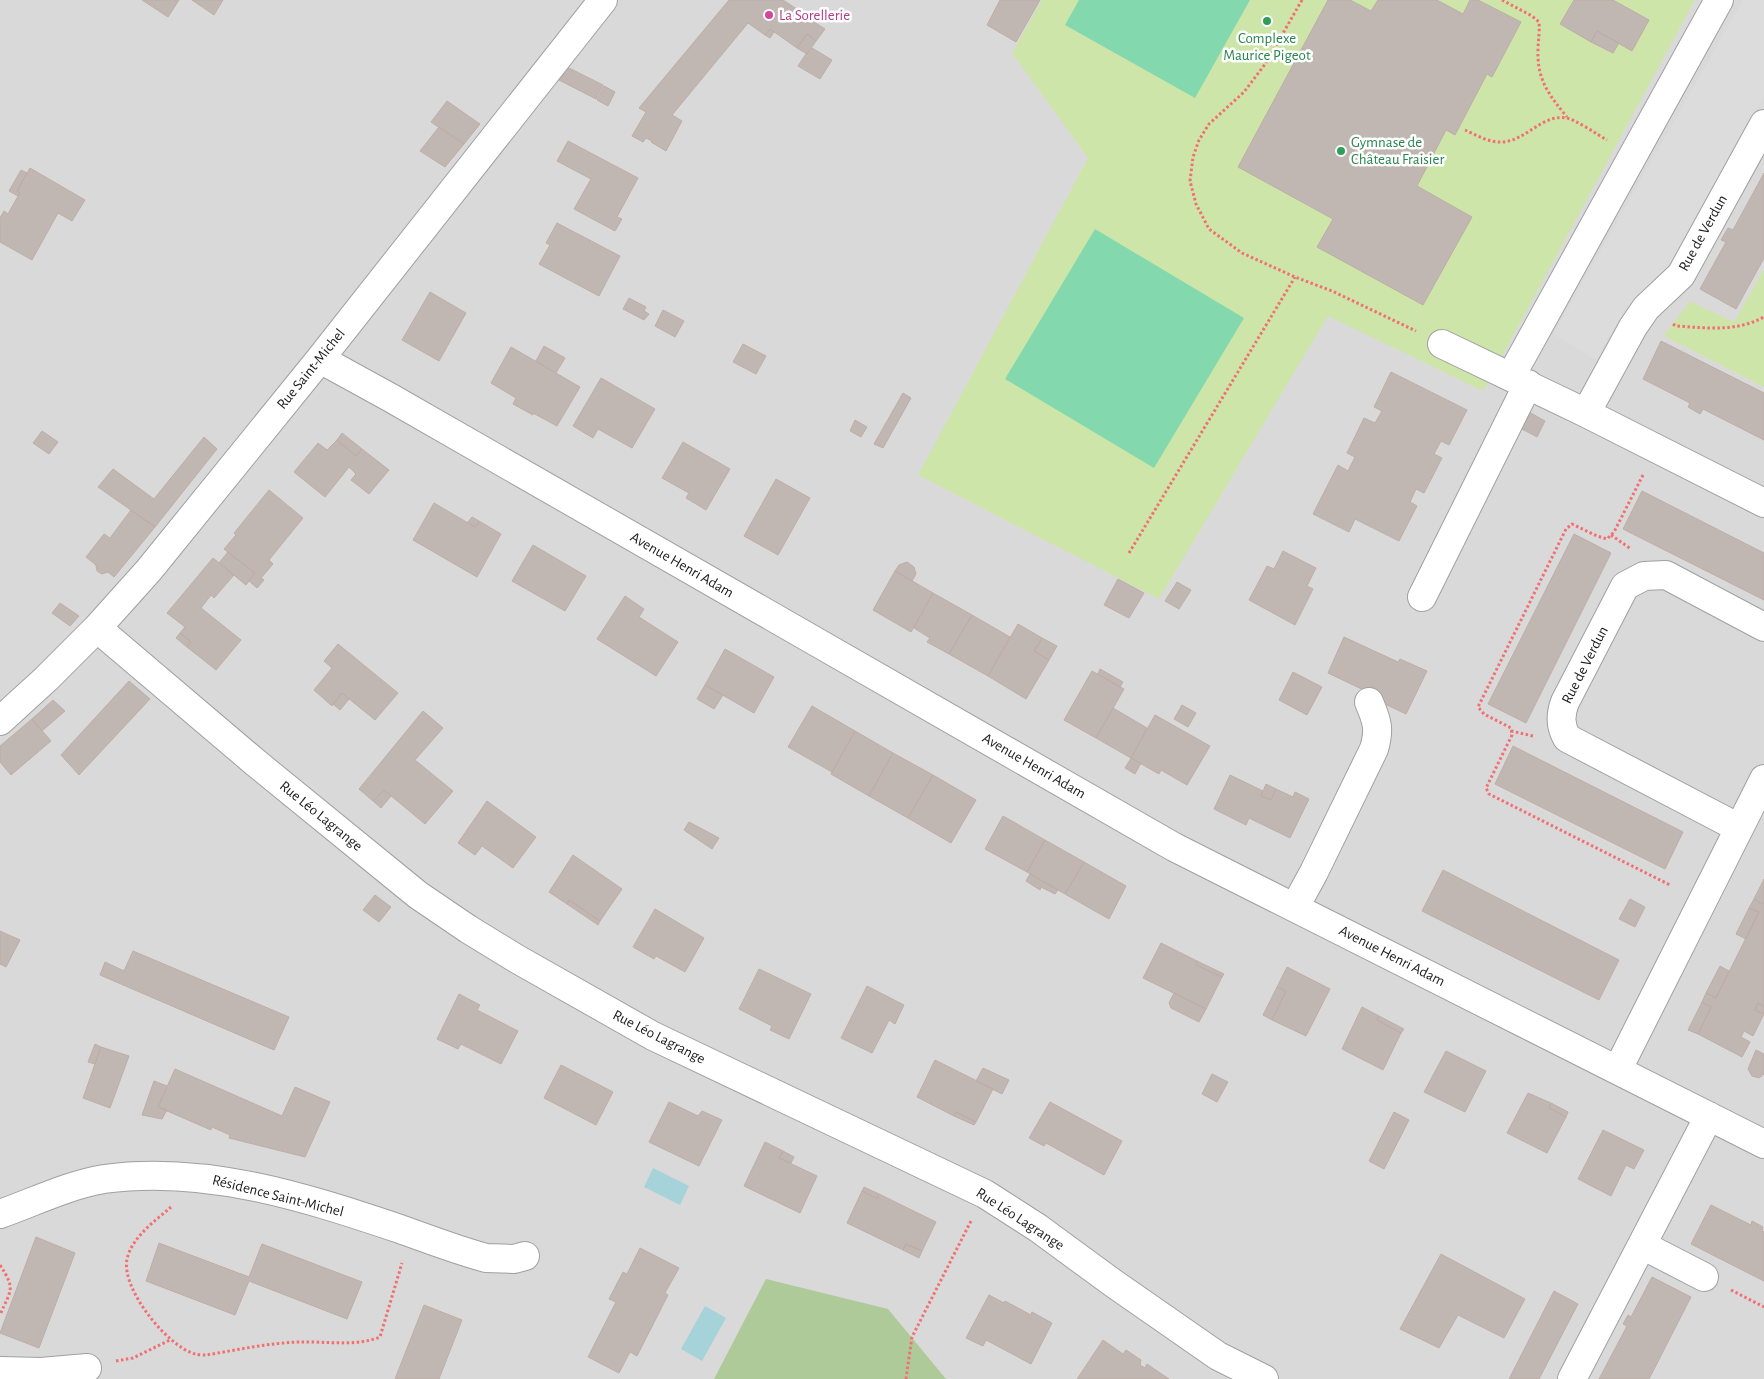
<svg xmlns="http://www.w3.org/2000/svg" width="1764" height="1379" font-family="'Alegreya Sans',sans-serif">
  <rect width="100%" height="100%" fill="#ede8e2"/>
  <path fill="#dad9d9" d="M0,0H1764V1379H0Z"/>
  <path fill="#cee5aa" d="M1042,0H1695L1483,391L1328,316L1159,599L918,475L1088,158L1012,53Z
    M1764,269V387L1664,336L1690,301L1734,322Z"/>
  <path fill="#aeca99" d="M766,1279L888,1309L946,1379H714Z"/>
  <path fill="#84d8ad" d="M1079,0H1250L1195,98L1065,25Z
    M1095,229L1244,318L1154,468L1005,379Z"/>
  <path fill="#dcdcdc" d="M1743,0H1764V96L1666,275L1628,304L1596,360L1553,334Z"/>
  <path fill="#a5d3d9" d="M653,1168L689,1186L680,1205L644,1187Z
    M705,1306L726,1318L702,1361L681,1349Z"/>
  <path fill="#c1b7b2" stroke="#beada6" d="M142,0H179L168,17Z
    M192,0H223L214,15Z
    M729,0H783L815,21L814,22L825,29L816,41L807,34L797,48L770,29L765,35L748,23L672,115L682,121L666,151L651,142L652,141L646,138L643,142L632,136L646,112L639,108Z
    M1000,0H1040L1016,42L987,25Z
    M1328,0H1350L1371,11L1378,0H1437L1463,14L1470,0H1478L1521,22L1492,77L1487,74L1455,135L1446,130L1417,186L1472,217L1423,305L1317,247L1333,219L1238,167Z
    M1574,0H1613L1649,20L1632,51L1597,31L1591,42L1560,24Z
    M770,29L774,32L770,38L765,35Z
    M1597,31L1619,43L1613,53L1591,42Z
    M807,34L816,41L807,54L797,48Z
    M812,48L832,60L820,79L798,66L806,54Z
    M569,68L603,85L596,99L559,80Z
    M604,86L615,92L608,106L597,100Z
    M447,101L480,124L464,144L431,122Z
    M439,127L464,144L445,167L420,151Z
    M568,141L638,178L617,217L622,219L615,231L574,209L591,179L557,161Z
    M30,168L85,200L72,221L58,213L32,260L0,242V218L4,211L8,214L18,196L20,193L17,191Z
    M21,170L27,173L17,191L20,193L18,196L9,191Z
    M1764,173V258L1736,309L1700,289L1726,242L1721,240L1728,228L1733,230Z
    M557,223L620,256L599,296L539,264L550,245L546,243Z
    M430,292L466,313L439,361L402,340Z
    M629,298L646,307L644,311L649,314L644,320L623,309Z
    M663,310L684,321L675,337L655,326Z
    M1661,341L1764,393V440L1703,409L1700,414L1688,407L1690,403L1643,379Z
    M743,344L766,356L756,374L733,362Z
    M544,346L565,358L556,373L536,361Z
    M511,347L580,387L557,426L533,413V415L513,404L516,398L491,383Z
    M1391,372L1467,410L1449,445L1441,441L1434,454L1442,458L1424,493L1416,489L1410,502L1417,506L1399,541L1355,519L1349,532L1313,514L1338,465L1348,471L1355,457L1347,453L1364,418L1375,423L1382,411L1374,407Z
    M601,378L655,409L632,448L598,429L593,438L573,426Z
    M903,393L911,398L883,448L874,444Z
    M1529,412L1545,421L1537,437L1520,428Z
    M855,420L867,427L861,437L850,431Z
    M42,431L58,442L49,454L33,443Z
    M342,433L362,449L356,456L337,440Z
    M204,437L217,449L155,527L98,487L113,469L154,499Z
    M337,440L356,456L362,449L389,470L369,494L351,480L356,474L349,467L325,497L294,472L318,443L327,450Z
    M683,442L730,469L706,510L686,498L689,493L662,478Z
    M776,479L810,498L778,555L744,536Z
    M269,490L303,518L269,560L273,564L261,578L264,580L257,588L249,581L255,573L224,549L236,535L234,533Z
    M1642,491L1764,553V600L1623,529Z
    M434,503L475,527L479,521L501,534L477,577L413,540Z
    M131,510L155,527L114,577L108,572L102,574L97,571L96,565L86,557L104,534L110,538Z
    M472,517L479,521L475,527L468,522Z
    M1574,534L1611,553L1526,723L1488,704Z
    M533,545L586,576L565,611L512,581Z
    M1283,551L1316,568L1307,586L1313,589L1295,625L1249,600L1267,566L1274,569Z
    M228,552L255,573L246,585L219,563Z
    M213,558L234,575L214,598L211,595L201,608L241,640L216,670L187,647L191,642L180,633L185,627L167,613Z
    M907,562L914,567L916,574L912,581L895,571L899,565Z
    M895,571L933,593L911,632L873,610Z
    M1118,579L1144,593L1129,618L1104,605Z
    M1177,582L1191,590L1179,609L1165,601Z
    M933,593L972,615L949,654L927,642L930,638L914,628Z
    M625,596L644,609L639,617L678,642L656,676L597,639Z
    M60,603L79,616L70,626L52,613Z
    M972,615L1010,637L988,676L949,654Z
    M1018,624L1042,638L1034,651L1049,660L1026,699L988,676Z
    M180,633L191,642L187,647L176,638Z
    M1344,637L1398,662L1400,659L1427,671L1406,714L1368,696L1370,693L1328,673Z
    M1042,638L1057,646L1049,660L1034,651Z
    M338,644L398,693L375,720L342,693L332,706L314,690L332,668L324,661Z
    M725,649L774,677L754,713L705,685Z
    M1100,669L1123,682L1120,687L1098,674Z
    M1092,671L1124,689L1096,738L1064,720Z
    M1293,672L1322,687L1307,715L1279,700Z
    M129,681L150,699L79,775L61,755Z
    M705,685L723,695L714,709L697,699Z
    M342,693L349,699L340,710L333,704Z
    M53,700L65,711L42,731L32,719Z
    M1182,705L1196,713L1188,727L1174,719Z
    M812,706L855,731L832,772L788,747Z
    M1113,708L1147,728L1131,758L1096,738Z
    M423,711L443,728L415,760L453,791L425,824L384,790L373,801L359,789Z
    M1155,715L1210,746L1187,785L1161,770L1159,774L1131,758Z
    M32,719L51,741L11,775L0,762V746Z
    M855,731L893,753L869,796L831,774Z
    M1513,746L1683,832L1665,869L1495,784Z
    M893,753L933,775L908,818L869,796Z
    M1131,758L1141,763L1135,774L1125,768Z
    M933,775L976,800L951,843L908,818Z
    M1230,775L1263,791L1261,796L1271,800L1276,789L1293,797L1295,792L1309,799L1290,838L1249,818L1246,825L1214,809Z
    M1266,784L1276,789L1271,800L1261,796Z
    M384,790L391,796L381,808L373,801Z
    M487,801L536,837L513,868L482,846L475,855L458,843Z
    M1003,816L1045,840L1027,872L985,849Z
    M689,822L719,838L712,849L684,830Z
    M1045,840L1084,862L1065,894L1027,872Z
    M573,855L622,889L600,921L569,900L567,904L549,892Z
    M1084,862L1126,886L1109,919L1065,894Z
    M1443,870L1619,960L1599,1000L1422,911Z
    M1030,874L1058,890L1055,894L1041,887L1040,890L1026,881Z
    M1764,879V902L1763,904L1754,899Z
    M375,895L391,907L379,922L363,910Z
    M1630,899L1645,907L1635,927L1619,919Z
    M1754,899L1763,904L1764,902V1006L1758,1003L1755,1010L1764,1014L1753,1036L1744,1031L1741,1037L1750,1042L1742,1057L1698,1034L1711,1007L1702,1002L1706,993L1716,998L1759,912L1749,908Z
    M569,900L600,921L598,925L567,904Z
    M1749,908L1759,912L1746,939L1736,934Z
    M655,909L704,938L685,972L656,956L654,959L633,947Z
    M0,931L20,940L6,967L0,964Z
    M1161,943L1197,961L1196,965L1222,977L1206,1009L1143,978Z
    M133,951L289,1017L274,1050L100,975L105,962L124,971Z
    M1197,961L1224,974L1222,977L1196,965Z
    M1720,966L1729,971L1716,998L1706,993Z
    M1287,967L1330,989L1306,1036L1272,1020L1286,991L1277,987Z
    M759,969L811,994L789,1039L770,1030L772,1026L739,1009Z
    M867,986L904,1005L895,1024L889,1020L872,1053L841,1038Z
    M1277,987L1286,991L1272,1020L1263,1015Z
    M1174,993L1206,1009L1199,1022L1171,1008L1169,1003Z
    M459,994L480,1005L477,1010L518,1031L501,1064L461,1044L458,1049L437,1039Z
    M1702,1002L1711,1007L1698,1034L1688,1030Z
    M1758,1003L1764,1006V1014L1755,1010Z
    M1362,1007L1379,1016L1377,1020L1401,1033L1383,1070L1342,1049Z
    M1379,1016L1404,1029L1401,1033L1377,1020Z
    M95,1044L101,1047L95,1064L88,1062Z
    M101,1047L129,1056L110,1108L83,1098Z
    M1756,1050L1764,1054V1074L1759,1078L1752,1076L1748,1069Z
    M1446,1051L1486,1071L1465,1112L1424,1092Z
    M935,1060L993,1089L976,1122L956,1112L954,1116L917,1097Z
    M561,1065L613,1092L596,1125L544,1098Z
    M983,1068L1009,1080L1002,1094L976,1081Z
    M175,1069L282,1116L295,1087L330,1102L305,1157L229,1138L230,1135L212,1127L211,1130L158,1107Z
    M1212,1074L1228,1082L1217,1102L1202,1094Z
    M154,1081L167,1086L158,1107L167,1110L162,1119L142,1115Z
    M1528,1093L1551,1103L1549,1108L1566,1117L1547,1153L1507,1133Z
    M669,1102L698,1116L702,1111L722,1120L699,1166L649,1142Z
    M1050,1102L1122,1141L1104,1175L1046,1143L1044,1146L1029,1138Z
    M1551,1103L1568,1112L1566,1117L1549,1108Z
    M956,1112L976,1122L974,1125L954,1116Z
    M1394,1112L1409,1120L1384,1169L1369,1161Z
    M1603,1130L1644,1150L1634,1169L1626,1165L1611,1196L1578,1179Z
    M765,1142L783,1151L779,1158L817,1176L800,1213L744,1186Z
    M783,1151L794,1157L791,1163L779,1158Z
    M864,1187L879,1194L877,1199L862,1191Z
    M862,1191L877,1199L879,1194L936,1222L922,1251L906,1244L903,1250L847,1223Z
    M1711,1205L1751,1225L1752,1221L1763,1227L1762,1230L1764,1232V1281L1691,1244Z
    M36,1237L75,1253L39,1348L0,1333Z
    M159,1243L249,1277L262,1244L362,1282L347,1319L249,1281L235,1315L146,1281Z
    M906,1244L922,1251L919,1258L903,1250Z
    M640,1248L679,1268L665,1293L668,1295L637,1356L630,1352L619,1373L588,1357L616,1302L609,1299L623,1272L627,1274Z
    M1441,1254L1525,1299L1504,1338L1458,1315L1439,1348L1400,1329Z
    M1652,1277L1691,1297L1649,1379H1599L1627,1326L1623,1324L1628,1315L1631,1317Z
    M1554,1291L1578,1304L1539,1379H1509Z
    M989,1295L1004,1303L1005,1301L1031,1315L1032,1312L1052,1323L1031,1364L986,1340L983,1346L966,1338Z
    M424,1305L462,1320L439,1379H395Z
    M1103,1340L1123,1354L1126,1350L1141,1360L1140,1365L1145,1368L1147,1364L1169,1379H1077Z"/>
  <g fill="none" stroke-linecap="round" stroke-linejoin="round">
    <defs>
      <path id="minor" d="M1442,344L1586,413L1764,503
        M320,359L391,398L1174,847L1764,1144
        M1511,376L1719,0
        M1586,413L1633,327L1646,308L1681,275L1764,124
        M1422,597L1528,384
        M97,628L256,763L418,895L468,929L517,959L653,1036L985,1194L1038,1228L1113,1283L1218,1356L1264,1379
        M0,721L46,679L97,628L149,570L320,359L603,0
        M1739,828L1567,738C1560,726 1560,715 1565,702L1625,586L1644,576L1666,575L1764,627
        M1295,907L1314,872L1374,749C1380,729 1377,721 1369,702
        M1618,1069L1764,779
        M0,1214C34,1202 68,1185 104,1179C205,1165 305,1197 400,1229C428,1239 456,1250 486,1258L514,1259L525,1256
        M1642,1245L1704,1277
        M0,1371L41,1372L87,1368
        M1572,1379L1709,1116"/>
    </defs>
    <use href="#minor" stroke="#a0a0a0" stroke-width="30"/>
    <path stroke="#f26f71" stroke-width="3" stroke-dasharray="2.5 2.5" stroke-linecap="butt" d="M1302,0L1266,63L1244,92L1209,124L1199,140L1193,157L1190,181L1196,204L1209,229L1242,253L1295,277L1332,291L1416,331
      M1502,0L1532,16L1539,22C1540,32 1538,40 1538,50C1537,80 1549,95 1567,117
      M1465,130C1476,135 1490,143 1502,142C1526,141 1542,114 1566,118C1575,119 1598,135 1607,140
      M1673,324L1676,326C1707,328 1736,332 1764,317
      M1643,475L1614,532L1607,539L1597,536L1572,524L1566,529L1478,707L1484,714L1511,728L1512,735L1486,788L1489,794L1670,885
      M1611,535L1631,549
      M1129,553L1295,277
      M1511,731L1533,736
      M171,1207C155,1221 132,1237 127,1259C121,1289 167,1346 195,1354C198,1355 203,1355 206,1355C237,1350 268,1343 299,1342C325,1341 355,1347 380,1337L402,1263
      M0,1265C16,1290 11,1289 0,1315
      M1731,1290L1764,1307
      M116,1361L133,1358L170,1340
      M906,1379L912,1337L971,1221"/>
    <use href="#minor" stroke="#fff" stroke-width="28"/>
  </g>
  <circle fill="#d1479c" stroke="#fff" stroke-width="2" cx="769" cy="15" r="5"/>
  <g fill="#2e9e5b" stroke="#fff" stroke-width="2">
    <circle cx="1267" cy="21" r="5"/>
    <circle cx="1341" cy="151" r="5"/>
  </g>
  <g text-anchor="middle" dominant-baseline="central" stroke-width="5" stroke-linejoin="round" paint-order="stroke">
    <g font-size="15" fill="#b23c85" stroke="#fff" text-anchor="start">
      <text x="779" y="15">La Sorellerie</text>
    </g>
    <g font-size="15" fill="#27864d" stroke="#fff">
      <text x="1267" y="38">Complexe<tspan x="1267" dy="17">Maurice Pigeot</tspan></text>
      <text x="1351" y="142" text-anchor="start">Gymnase de<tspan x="1351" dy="17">Château Fraisier</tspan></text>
    </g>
    <g font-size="15" fill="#1c1c1c" stroke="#fff">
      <text transform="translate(1703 233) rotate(-61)">Rue de Verdun</text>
      <text transform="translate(311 369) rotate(-51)">Rue Saint-Michel</text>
      <text transform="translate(682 565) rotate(30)">Avenue Henri Adam</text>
      <text transform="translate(1585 665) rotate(-63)">Rue de Verdun</text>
      <text transform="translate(1034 766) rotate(30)">Avenue Henri Adam</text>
      <text transform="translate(321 816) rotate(39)">Rue Léo Lagrange</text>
      <text transform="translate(1392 956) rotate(27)">Avenue Henri Adam</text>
      <text transform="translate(659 1037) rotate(27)">Rue Léo Lagrange</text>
      <text transform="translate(278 1196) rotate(14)">Résidence Saint-Michel</text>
      <text transform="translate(1020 1219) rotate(33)">Rue Léo Lagrange</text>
    </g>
  </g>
</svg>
